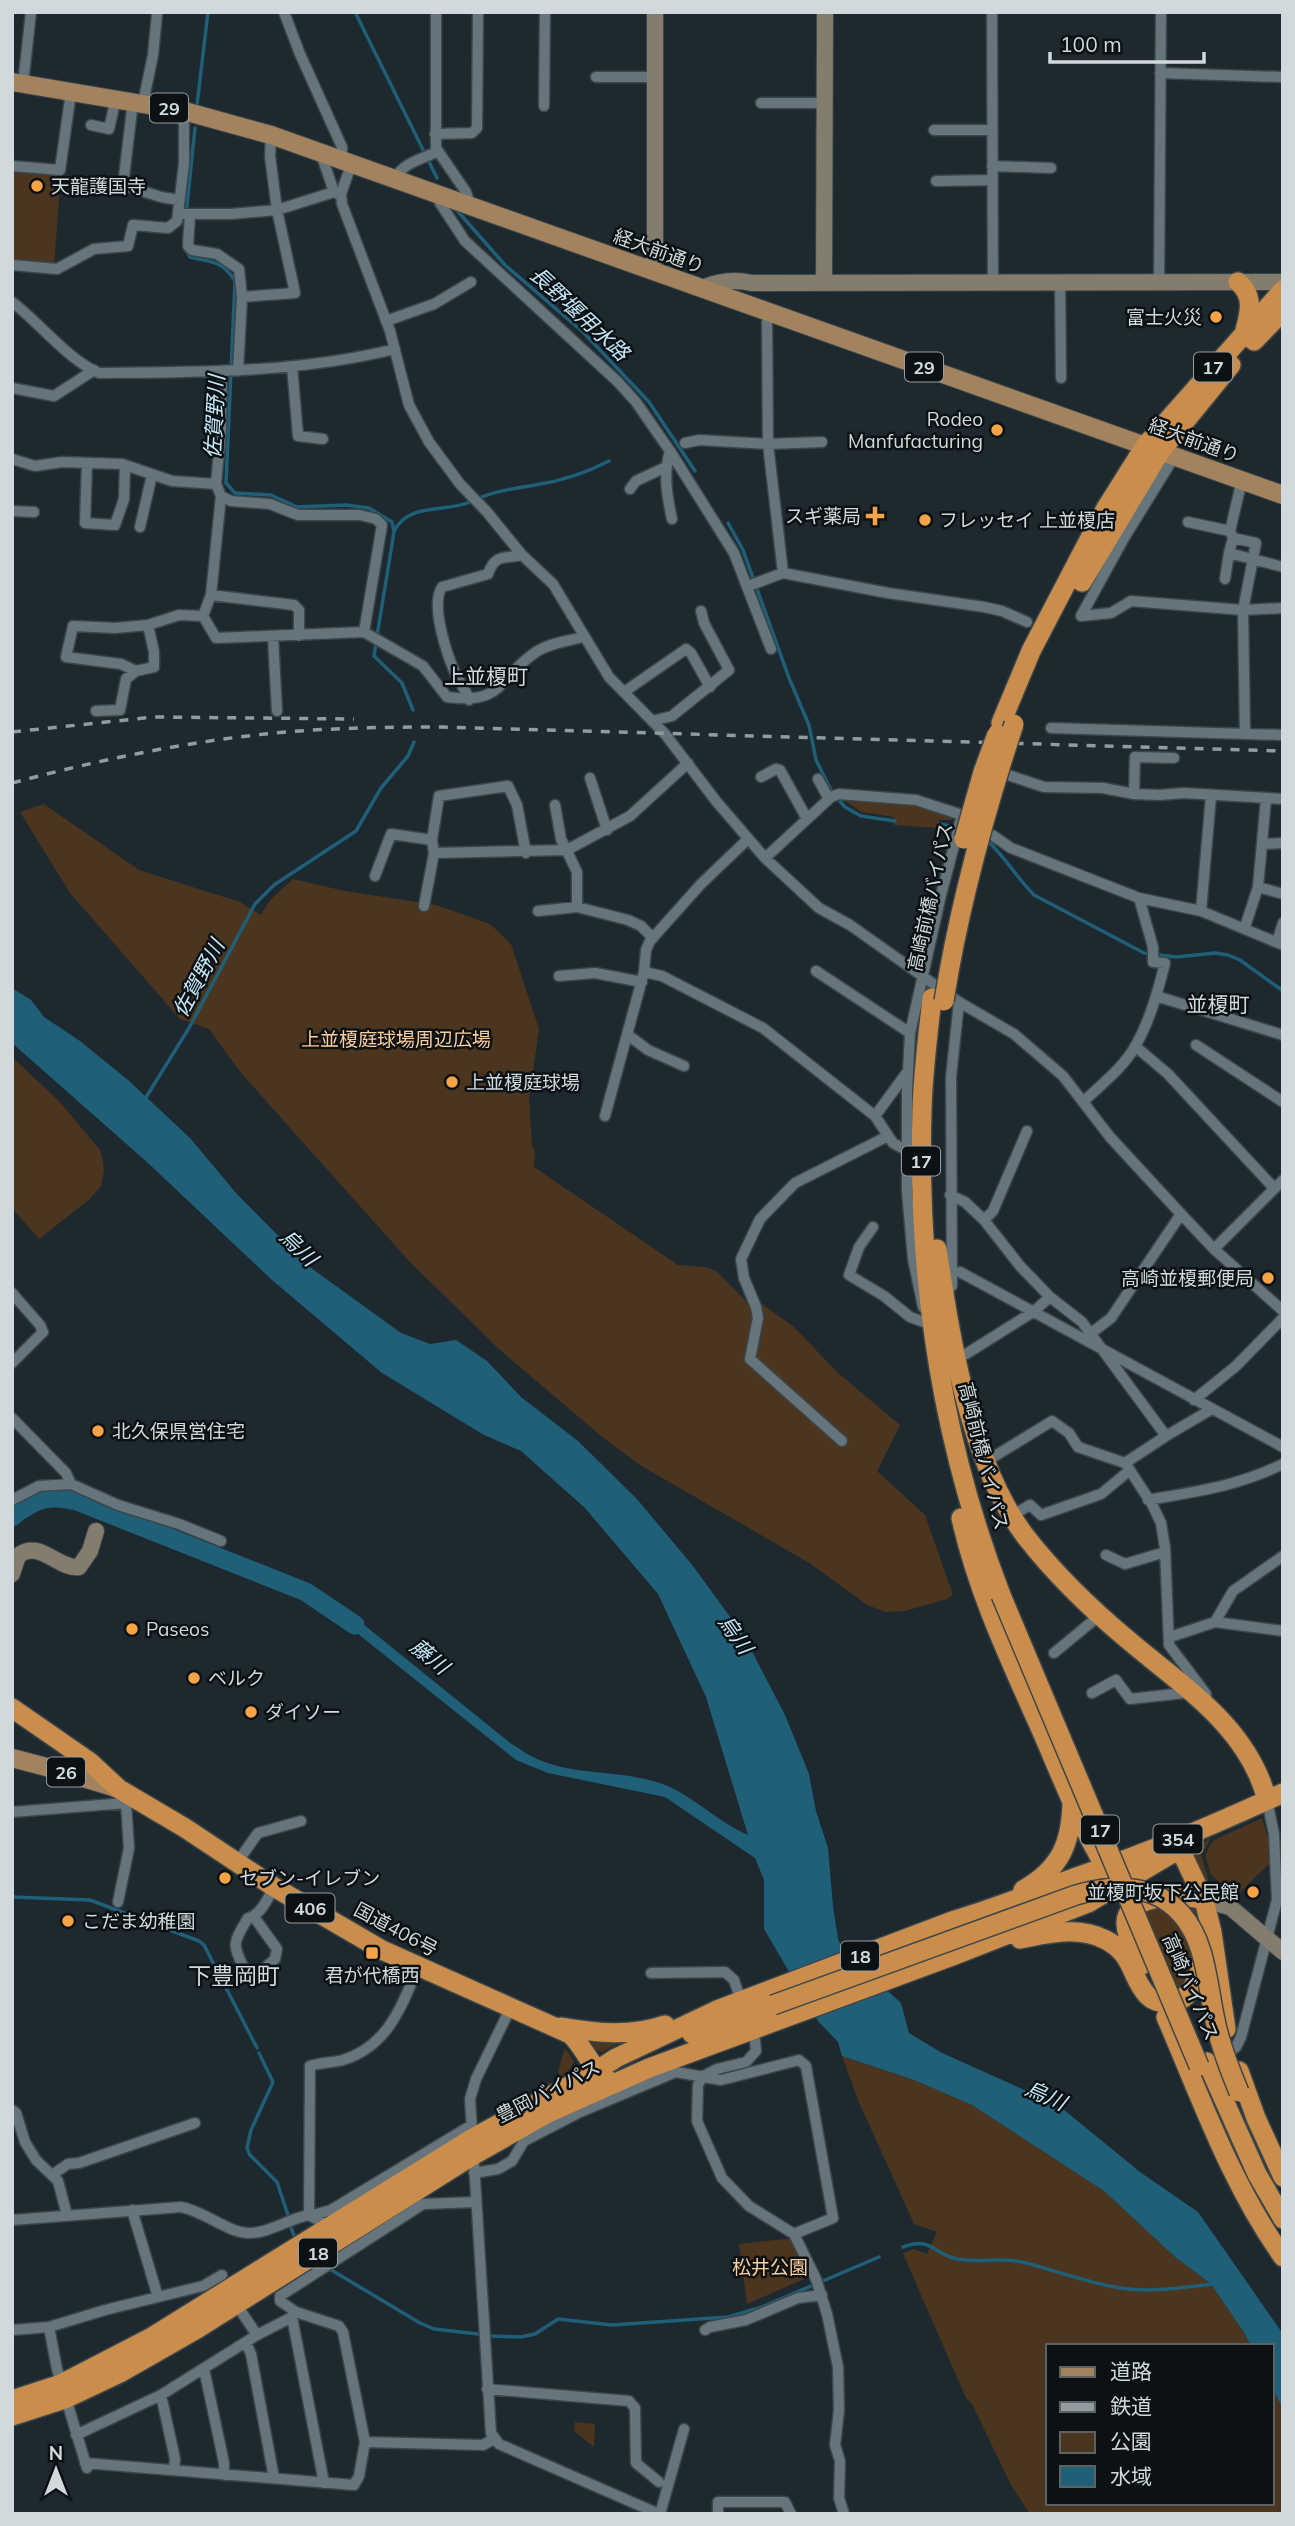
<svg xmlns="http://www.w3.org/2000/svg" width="1295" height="2526" font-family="Mulish,'Noto Sans JP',sans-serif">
  <rect width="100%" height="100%" fill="#1d292f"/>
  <path fill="#4b351e" d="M14,170L61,173L54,266L12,261Z
    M841,798L910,802L952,814V820H939L938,828L894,825V817L861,812Z
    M44,804L139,870L240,902L261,915L270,900L293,879L345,891L436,905L490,924L511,944L539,1029L529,1099L532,1146L535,1150L534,1167L678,1265L706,1267L716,1271L750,1305L762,1304L794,1327L838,1373L900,1425L877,1471L925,1515L953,1595L947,1599L905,1611L886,1612L867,1605L811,1564L640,1465L601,1436L499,1349L409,1261L241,1073L209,1029L180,1019L70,893L20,812Z
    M12,1057L59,1101L100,1150L103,1161L104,1171L101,1186L90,1199L39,1239L12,1208Z
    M1262,1818L1268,1838L1269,1864L1236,1896L1211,1875L1205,1855L1214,1840Z
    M1211,1838L1201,1855L1208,1878L1209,1891L1192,1852L1196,1846Z
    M1196,1904L1204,1941L1180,1995L1140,1910Z
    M582,2035L627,2039L602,2052L592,2050Z
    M565,2048L574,2061L570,2069L560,2077L558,2071Z
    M842,2056L914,2080L972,2105L1104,2191L1175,2257L1211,2284L1243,2331L1251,2346H1048V2503H1272V2388L1283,2409V2514H1030L1011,2485L972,2404L966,2398L904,2256L903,2253L914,2249L927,2254L937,2232L914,2224L858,2100Z
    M793,2238L811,2276L747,2304L739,2244Z
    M575,2422L595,2424L594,2447L574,2431Z"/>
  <path fill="#1f5f78" d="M12,988L31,1000L44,1017L80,1041L128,1080L190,1138L236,1193L307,1265L401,1333L430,1344L456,1340L487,1361L521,1397L578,1441L637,1499L693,1566L744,1636L785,1715L809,1774L816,1811L828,1848L833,1906L838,1939L843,1950L901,2003L909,2033L942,2053L1058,2105L1140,2172L1198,2212L1283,2334V2409L1272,2388V2346H1251L1243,2331L1211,2284L1175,2257L1104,2191L972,2105L914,2080L842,2056L838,2042L818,2021L764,1929V1880L755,1858L665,1797L548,1773L516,1760L338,1618L335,1610L358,1620L509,1742C520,1749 530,1757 542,1761C582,1777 630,1769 670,1787C696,1799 720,1823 748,1835L706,1697L658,1594L585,1508L521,1451L484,1435L382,1373L272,1280L148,1163L12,1043Z"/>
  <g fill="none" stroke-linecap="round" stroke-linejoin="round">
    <path stroke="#1f5f78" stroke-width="3.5" d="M355,12L437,178
      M197,105L208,12
      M454,207L505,265L583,332L649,402L695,471
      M184,234L195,128
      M185,249L190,257C212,262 223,261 235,281L226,483L235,493L271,495L297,507L346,505L369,508L392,522L394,532L377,636
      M482,497C500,490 516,488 535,485C561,481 586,473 609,461
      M728,523L743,550L789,678L809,725L816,760L832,792L845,807L861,816L895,821
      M394,531C409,502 444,513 470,502
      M376,643L374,656L402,683L413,710
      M939,824L957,827
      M987,840C1005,857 1017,878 1034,895L1144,953L1176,957L1215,953L1228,955L1240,960L1283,991
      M145,1099L189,1028L255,904L274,885L356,831L381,788L408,756L414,742
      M12,1897L90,1900L199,1941L204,1945L257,2048
      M259,2053L273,2082L251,2130L247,2148L250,2155L277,2182L288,2215
      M290,2225L295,2238
      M903,2247C932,2236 933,2254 957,2259C978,2263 1001,2257 1022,2262C1055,2270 1087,2283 1121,2288C1151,2293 1184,2287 1213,2284
      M328,2268L420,2323L434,2329L478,2334
      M490,2336L521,2337L535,2334L558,2319L612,2325L728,2317L762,2307L879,2257"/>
    <path stroke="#1f5f78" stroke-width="19" d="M12,1517C34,1499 50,1494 77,1501L306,1592L355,1625"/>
    <path stroke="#384349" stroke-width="10" stroke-dasharray="10 5" stroke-linecap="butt" d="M918,1154H940"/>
    <defs>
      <path id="street" d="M284,12L300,54L342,147V162
        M436,12V148L466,192L470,205
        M992,12L993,282
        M1160,73L1283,77
        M596,77H655
        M23,84L31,12
        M133,101L123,185L161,197L179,200
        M143,103L153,55L157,14
        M761,103H824
        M544,106L545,12
        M91,125L109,129L116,98
        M934,130H992
        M435,134L472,133L477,128L478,12
        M321,154L334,192L338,194
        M351,165L341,194L342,204L390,331L409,405L429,442L460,484L487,512L522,555L553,584L609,677L665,734L716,801L765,858L819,908L850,925L959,1002L1014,1034L1063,1076L1110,1137L1181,1214L1214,1249L1283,1311
        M12,166L60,170L71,92
        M992,166L1051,168
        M395,179C401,164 423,158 437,152
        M936,181L992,180
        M437,194L440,203L465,241L618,382L636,402L670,451L734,553L771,649
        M184,214H231L277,210L334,192
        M190,214L188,246L192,250L217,254L239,269L242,297L238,371
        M12,265L57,269L94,249L128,246L133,225L168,228L177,221L184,164V111
        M1060,282L1061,378
        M1159,283L1161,12
        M242,297L295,293L277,210L270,156L271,135
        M12,302C40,323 68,360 99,373C198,372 298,373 395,349
        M769,312L767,322L768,444L783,573
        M386,321L434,304L471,282
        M292,366L298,436L323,439
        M222,371L221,431L216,484L221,496L231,501L270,504L298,515H360L376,519L382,525L364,632L423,666L447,697C505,705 497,678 536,652C549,643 568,641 583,637
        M12,388L54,396L94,370
        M685,443L699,440L768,444L822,442
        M670,451C663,474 667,496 672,519
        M12,459L35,466L62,462L122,464L172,481L216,484
        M87,463L85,523L115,525L124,499L125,465
        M1242,480L1230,531L1233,538L1256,543L1243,610L1245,734
        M630,489L636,481L666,467
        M221,496L211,595L203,616L216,638L364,632
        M12,511L34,512
        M1188,522L1230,531
        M140,527L152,475
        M1233,538L1229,553L1283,567
        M1225,579L1229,553
        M748,586L783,573L888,593L984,607L1002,611L1027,622
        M211,595L294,605L299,610V636
        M1081,616L1111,613L1131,601L1243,610L1283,608
        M1081,616L1124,538L1174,457
        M273,637L277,711
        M136,671L121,664L66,657L73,626L115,628L148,625L179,615L203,616
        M624,692L686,649L691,653L710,687
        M469,700C467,691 460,684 456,675C447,655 430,605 442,587L488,574C495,554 503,559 522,555
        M96,711L120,710L126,679L136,671L154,667V652L148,625
        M652,721L672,716L729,670L704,623L701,611
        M1051,728L1283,735
        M996,771L1044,787L1103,788L1134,794L1159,795L1184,793L1283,799
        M761,777L776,769L780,770L807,819
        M590,778L607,830
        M818,779L829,799
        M1134,794L1135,757L1174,758
        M555,805L561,839L577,872V907
        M992,835L1011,848L1139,898L1201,911L1283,945
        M1263,844L1283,843
        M434,853L567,850L630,816L688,763
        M765,858L831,797L839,794L916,800L962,815L941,895L910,1033L907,1092V1191L913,1259L923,1307
        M375,876L391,834L432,840
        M1258,887L1283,894
        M424,906L434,853L432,840L439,796L508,786L517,805L526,853
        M538,911L577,907L628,920L641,926L653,938
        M1201,911L1211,796
        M1245,927L1258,887L1266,799
        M1277,942L1283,923
        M816,971L910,1033
        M644,972L662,976L763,1028L875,1116
        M559,976L595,973L642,982
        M1156,996L1283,1035
        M628,1035L648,1050L684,1066
        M1196,1045L1283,1102
        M1135,1046L1168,1074L1274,1188
        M908,1071L875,1116L893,1143L911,1153
        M1084,1101C1102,1084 1124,1067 1136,1045C1150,1020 1158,991 1165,963L1153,962V947L1139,898
        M605,1116L644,972L646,950L650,941L701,884L748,839
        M950,1195L965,1202L984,1220L1020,1266L1050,1297L1082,1322L1166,1436
        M984,1220L993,1211L1027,1131
        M873,1227L859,1247L849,1275L884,1296L910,1317L932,1325
        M1214,1249L1283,1180
        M960,1272L1283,1447
        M952,1286L951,1077L959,1002
        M12,1293L40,1325L43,1332L12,1363
        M1090,1334L1111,1318L1181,1214
        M956,1355V1358L966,1354L1033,1312L1050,1297
        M1194,1400L1236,1366L1283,1318
        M12,1418L66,1473L71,1484
        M842,1441L750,1359L758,1318L756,1307L744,1278L741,1259L760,1219L795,1183L888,1136
        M985,1462L1052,1421L1069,1433L1078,1447L1125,1463L1152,1504L1161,1523L1165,1548L1169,1645L1206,1694V1700
        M1125,1463L1166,1436L1212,1409
        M12,1500L39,1486L71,1484L118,1505L179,1524L221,1541
        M1148,1500C1198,1491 1235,1487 1283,1464
        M1013,1515L1030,1505L1041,1515L1101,1494L1130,1470
        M1106,1555L1125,1564L1165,1552
        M1215,1622L1283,1631
        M1170,1637L1215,1622L1233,1591L1283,1556
        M1054,1653L1100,1615
        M1092,1693L1116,1680L1130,1699L1193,1692
        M12,1812L126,1803L131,1796
        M236,1864L258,1833L301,1821
        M118,1902L129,1848L126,1803
        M254,1917L277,1949L275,1959L256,1976L246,1973C233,1944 231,1946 248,1918C261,1915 268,1898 274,1887
        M651,1973L725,1972L734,1980L738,1992
        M510,2009L476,2079L470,2099L491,2433L499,2444L659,2514
        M755,2040L756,2051L746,2062L717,2069L702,2077L698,2085L697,2121L722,2178L749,2206L794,2234L816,2279L827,2314L838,2367L839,2410L835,2445L840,2461L839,2498L844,2514
        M1231,2051L1236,2047L1241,2037L1277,1900L1274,1834L1267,1800
        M12,2110L16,2113L25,2142L36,2160L58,2181L67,2215
        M474,2173L498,2169L512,2161L524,2141L578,2113L676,2072L721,2080L799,2060L806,2066L833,2218L794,2234
        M52,2175L68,2164L79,2163L195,2123
        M132,2210L158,2297
        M309,2215L310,2066C321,2062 332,2063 343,2060C388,2046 401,2007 418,1968
        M313,2215L331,2210L470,2126
        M12,2220L181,2207C204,2211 225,2231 247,2233C268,2234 288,2219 309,2215L331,2227
        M236,2304L257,2335
        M296,2312L280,2301V2296L423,2204L476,2202
        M292,2317L324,2483
        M49,2327L57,2369L87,2468
        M12,2330L49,2327L105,2310L203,2286L222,2275
        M705,2330L710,2327L746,2320L798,2298L822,2295
        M246,2343L251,2354L274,2478
        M204,2369L224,2463V2475
        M487,2389L629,2401L635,2408L636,2463L659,2482
        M161,2395L175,2459L174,2470
        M76,2435L161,2395L257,2335L292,2317L296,2312L339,2326L343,2332L365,2442L359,2476L354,2485L85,2463
        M365,2442L483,2445L494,2439
        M660,2514L684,2429
        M718,2514V2502H785L791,2514"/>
      <path id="secondary" d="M652,270L655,255V12
        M824,283L825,12
        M702,288C718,281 735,279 752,283L1283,282
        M12,1574L18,1556C38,1538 59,1570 79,1567L90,1551L96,1531
        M1204,1900L1230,1907L1283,1952"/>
      <path id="primary" d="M12,82L184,111L271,135L1283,495
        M12,1758L54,1769L119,1789"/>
      <path id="highway" d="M1238,282C1254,295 1250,312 1245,330
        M1254,341L1283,311
        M1082,582L1160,452L1231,365
        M1001,723L1031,651L1080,557L1106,508L1145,446L1283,290
        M932,998C928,1035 923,1072 922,1109C917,1274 941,1440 1001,1595
        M937,1249C951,1340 969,1462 1026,1537C1055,1574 1091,1609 1127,1639C1182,1686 1248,1726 1267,1800
        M961,1518C978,1594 1011,1662 1042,1732C1062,1778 1080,1825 1106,1868L1116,1872
        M12,1708L90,1762L119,1789L185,1828L274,1887L382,1950L570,2034C584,2046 591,2069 605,2076
        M1170,1849H1180L1204,1900L1212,1932L1226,2029
        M1023,1890C1060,1869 1071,1844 1072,1803
        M1020,1939C1048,1933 1079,1926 1106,1940C1135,1955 1130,1978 1148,1996C1153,2001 1160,2003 1168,2003C1191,2003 1200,1974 1204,1955
        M1142,1965C1137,1952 1126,1937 1126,1923C1126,1894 1185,1894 1204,1900
        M1166,2017C1201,2098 1231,2184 1283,2257
        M561,2027C597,2033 630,2037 665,2025
        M692,2034L773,2005
        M1207,2062L1257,2174L1283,2219
        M1239,2071L1256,2118L1283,2177
        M12,2400L61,2384L150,2338L471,2139L596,2071L616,2058L717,2010L955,1920C999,1907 1042,1889 1085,1874C1153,1851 1218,1823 1283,1793
        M12,2416L65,2399L120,2373L197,2329L472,2156L548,2113L649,2068L955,1955L1088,1903L1183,1847"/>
    </defs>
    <use href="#street" stroke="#3b464a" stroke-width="13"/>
    <use href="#secondary" stroke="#3b464a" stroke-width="18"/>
    <use href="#primary" stroke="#3b464a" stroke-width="20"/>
    <use href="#highway" stroke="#3b464a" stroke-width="22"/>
    <use href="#street" stroke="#66747b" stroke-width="10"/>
    <use href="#secondary" stroke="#847c6d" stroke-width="16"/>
    <use href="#primary" stroke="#a3835e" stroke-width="18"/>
    <use href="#highway" stroke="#cb8d4b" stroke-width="19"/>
    <path stroke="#929ba0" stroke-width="3.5" stroke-dasharray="9 9" stroke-linecap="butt" d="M12,732L154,717L354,719
      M12,783C95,761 179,743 265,734C323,728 382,727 441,727L1283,751"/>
    <defs>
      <path id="highway-bridge" d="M964,839L983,772L997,734
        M944,1001C959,906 984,815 1014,724
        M1001,1595L1199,2066
        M773,2005L1076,1895C1132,1878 1182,1890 1201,1951C1208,1974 1210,1997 1215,2020C1220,2045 1229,2068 1239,2092"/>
    </defs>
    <use href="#highway-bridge" stroke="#3b464a" stroke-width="22" stroke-linecap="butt"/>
    <use href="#highway-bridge" stroke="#cb8d4b" stroke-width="19"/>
  </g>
  <g fill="#f5a346" stroke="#0c1114" stroke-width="2.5">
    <circle cx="37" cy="186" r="7"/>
    <circle cx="1216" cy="317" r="7"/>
    <circle cx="997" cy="430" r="7"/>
    <path d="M871.5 505.5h7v7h7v7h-7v7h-7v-7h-7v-7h7z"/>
    <circle cx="925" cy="520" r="7"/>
    <circle cx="452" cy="1082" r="7"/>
    <circle cx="1268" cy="1278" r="7"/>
    <circle cx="98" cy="1431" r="7"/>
    <circle cx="132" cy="1629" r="7"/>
    <circle cx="194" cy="1678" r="7"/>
    <circle cx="251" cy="1712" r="7"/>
    <circle cx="225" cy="1878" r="7"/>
    <circle cx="1253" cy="1892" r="7"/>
    <circle cx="68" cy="1921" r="7"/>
    <rect x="365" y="1946" width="14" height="14" rx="3.5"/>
  </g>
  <g text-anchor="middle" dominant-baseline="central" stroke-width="5" stroke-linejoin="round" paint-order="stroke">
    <g fill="#0c1114" stroke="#969da1" stroke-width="2">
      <rect x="150" y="93.5" width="38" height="29" rx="5"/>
      <rect x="905" y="352.5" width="38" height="29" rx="5"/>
      <rect x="1194" y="352.5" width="38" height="29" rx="5"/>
      <rect x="902" y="1146.5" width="38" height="29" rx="5"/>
      <rect x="47" y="1757.5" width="38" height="29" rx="5"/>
      <rect x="1081" y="1815.5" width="38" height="29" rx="5"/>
      <rect x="1153.5" y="1824.5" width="49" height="29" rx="5"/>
      <rect x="285.5" y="1893.5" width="49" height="29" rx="5"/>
      <rect x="841" y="1941.5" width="38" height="29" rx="5"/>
      <rect x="299" y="2238.5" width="38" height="29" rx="5"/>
    </g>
    <g font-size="18" font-weight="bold" fill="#d1d9dd">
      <text x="169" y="108">29</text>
      <text x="924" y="367">29</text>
      <text x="1213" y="367">17</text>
      <text x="921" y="1161">17</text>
      <text x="66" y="1772">26</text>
      <text x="1100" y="1830">17</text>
      <text x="1178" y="1839">354</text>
      <text x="310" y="1908">406</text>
      <text x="860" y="1956">18</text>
      <text x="318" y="2253">18</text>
    </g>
    <g font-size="19" fill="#d1d9dd" stroke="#0c1114" text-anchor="start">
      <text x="51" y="186">天龍護国寺</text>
      <text x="1202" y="317" text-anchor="end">富士火災</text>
      <text x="983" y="419" text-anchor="end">Rodeo<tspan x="983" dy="22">Manfufacturing</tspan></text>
      <text x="861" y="516" text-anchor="end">スギ薬局</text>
      <text x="939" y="520">フレッセイ 上並榎店</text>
      <text x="466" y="1082">上並榎庭球場</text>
      <text x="1254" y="1278" text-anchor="end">高崎並榎郵便局</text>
      <text x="112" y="1431">北久保県営住宅</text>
      <text x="146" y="1629">Paseos</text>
      <text x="208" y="1678">ベルク</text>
      <text x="265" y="1712">ダイソー</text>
      <text x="239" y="1878">セブン-イレブン</text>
      <text x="1239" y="1892" text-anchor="end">並榎町坂下公民館</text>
      <text x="82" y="1921">こだま幼稚園</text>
      <text x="372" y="1975" text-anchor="middle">君が代橋西</text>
    </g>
    <g font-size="19" fill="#d1d9dd" stroke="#0c1114">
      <text transform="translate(659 251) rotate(20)">経大前通り</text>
      <text transform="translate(1194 440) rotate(20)">経大前通り</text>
      <text transform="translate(930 897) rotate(-78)">高崎前橋バイパス</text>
      <text transform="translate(984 1456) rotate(76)">高崎前橋バイパス</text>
      <text transform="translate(396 1929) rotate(28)">国道406号</text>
      <text transform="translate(1191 1987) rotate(67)">高崎バイパス</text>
      <text transform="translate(548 2091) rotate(-27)">豊岡バイパス</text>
    </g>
    <g font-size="19" fill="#fecd9c" stroke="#0c1114">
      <text x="396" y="1039">上並榎庭球場周辺広場</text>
      <text x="770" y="2267">松井公園</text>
    </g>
    <g font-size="21" font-style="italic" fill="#c6e8f8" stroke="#0c1114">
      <text transform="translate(580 313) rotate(43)">長野堰用水路</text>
      <text transform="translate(214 417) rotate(-87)">佐賀野川</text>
      <text transform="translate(198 978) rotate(-62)">佐賀野川</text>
      <text transform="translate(299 1247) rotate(44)">烏川</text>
      <text transform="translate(736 1634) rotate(55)">烏川</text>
      <text transform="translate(430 1656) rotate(39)">藤川</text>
      <text transform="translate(1046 2095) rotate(24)">烏川</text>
    </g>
    <g font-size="21" fill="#d1d9dd" stroke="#0c1114">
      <text x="486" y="676">上並榎町</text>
      <text x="1218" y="1004">並榎町</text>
    </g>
    <g font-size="23" fill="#d1d9dd" stroke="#0c1114">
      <text x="234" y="1975">下豊岡町</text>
    </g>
  </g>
  <rect width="1295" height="2526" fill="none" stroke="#d1d9dd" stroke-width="28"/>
  <rect x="1046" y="2344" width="228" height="161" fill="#0c1114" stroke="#5b6164" stroke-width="2"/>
  <rect x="1060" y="2367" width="35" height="10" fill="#a3835e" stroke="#5b6164" stroke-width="2"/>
  <text x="1110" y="2379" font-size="21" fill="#d1d9dd">道路</text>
  <rect x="1060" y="2402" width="35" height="10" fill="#929ba0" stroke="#5b6164" stroke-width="2"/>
  <text x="1110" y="2414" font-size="21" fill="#d1d9dd">鉄道</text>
  <rect x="1060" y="2432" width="35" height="21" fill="#4b351e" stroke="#5b6164" stroke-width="2"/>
  <text x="1110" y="2449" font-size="21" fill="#d1d9dd">公園</text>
  <rect x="1060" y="2466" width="35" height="21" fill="#1f5f78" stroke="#5b6164" stroke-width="2"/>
  <text x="1110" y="2484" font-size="21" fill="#d1d9dd">水域</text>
  <g transform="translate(56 2470)" stroke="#0c1114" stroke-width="5" paint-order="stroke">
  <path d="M0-5L12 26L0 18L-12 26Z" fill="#d1d9dd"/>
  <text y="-10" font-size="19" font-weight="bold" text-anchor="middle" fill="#d1d9dd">N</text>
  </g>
  <path d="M1050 52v10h154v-10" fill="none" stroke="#d1d9dd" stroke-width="3.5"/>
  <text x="1060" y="52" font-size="21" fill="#d1d9dd" stroke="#0c1114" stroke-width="5" paint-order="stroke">100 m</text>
</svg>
